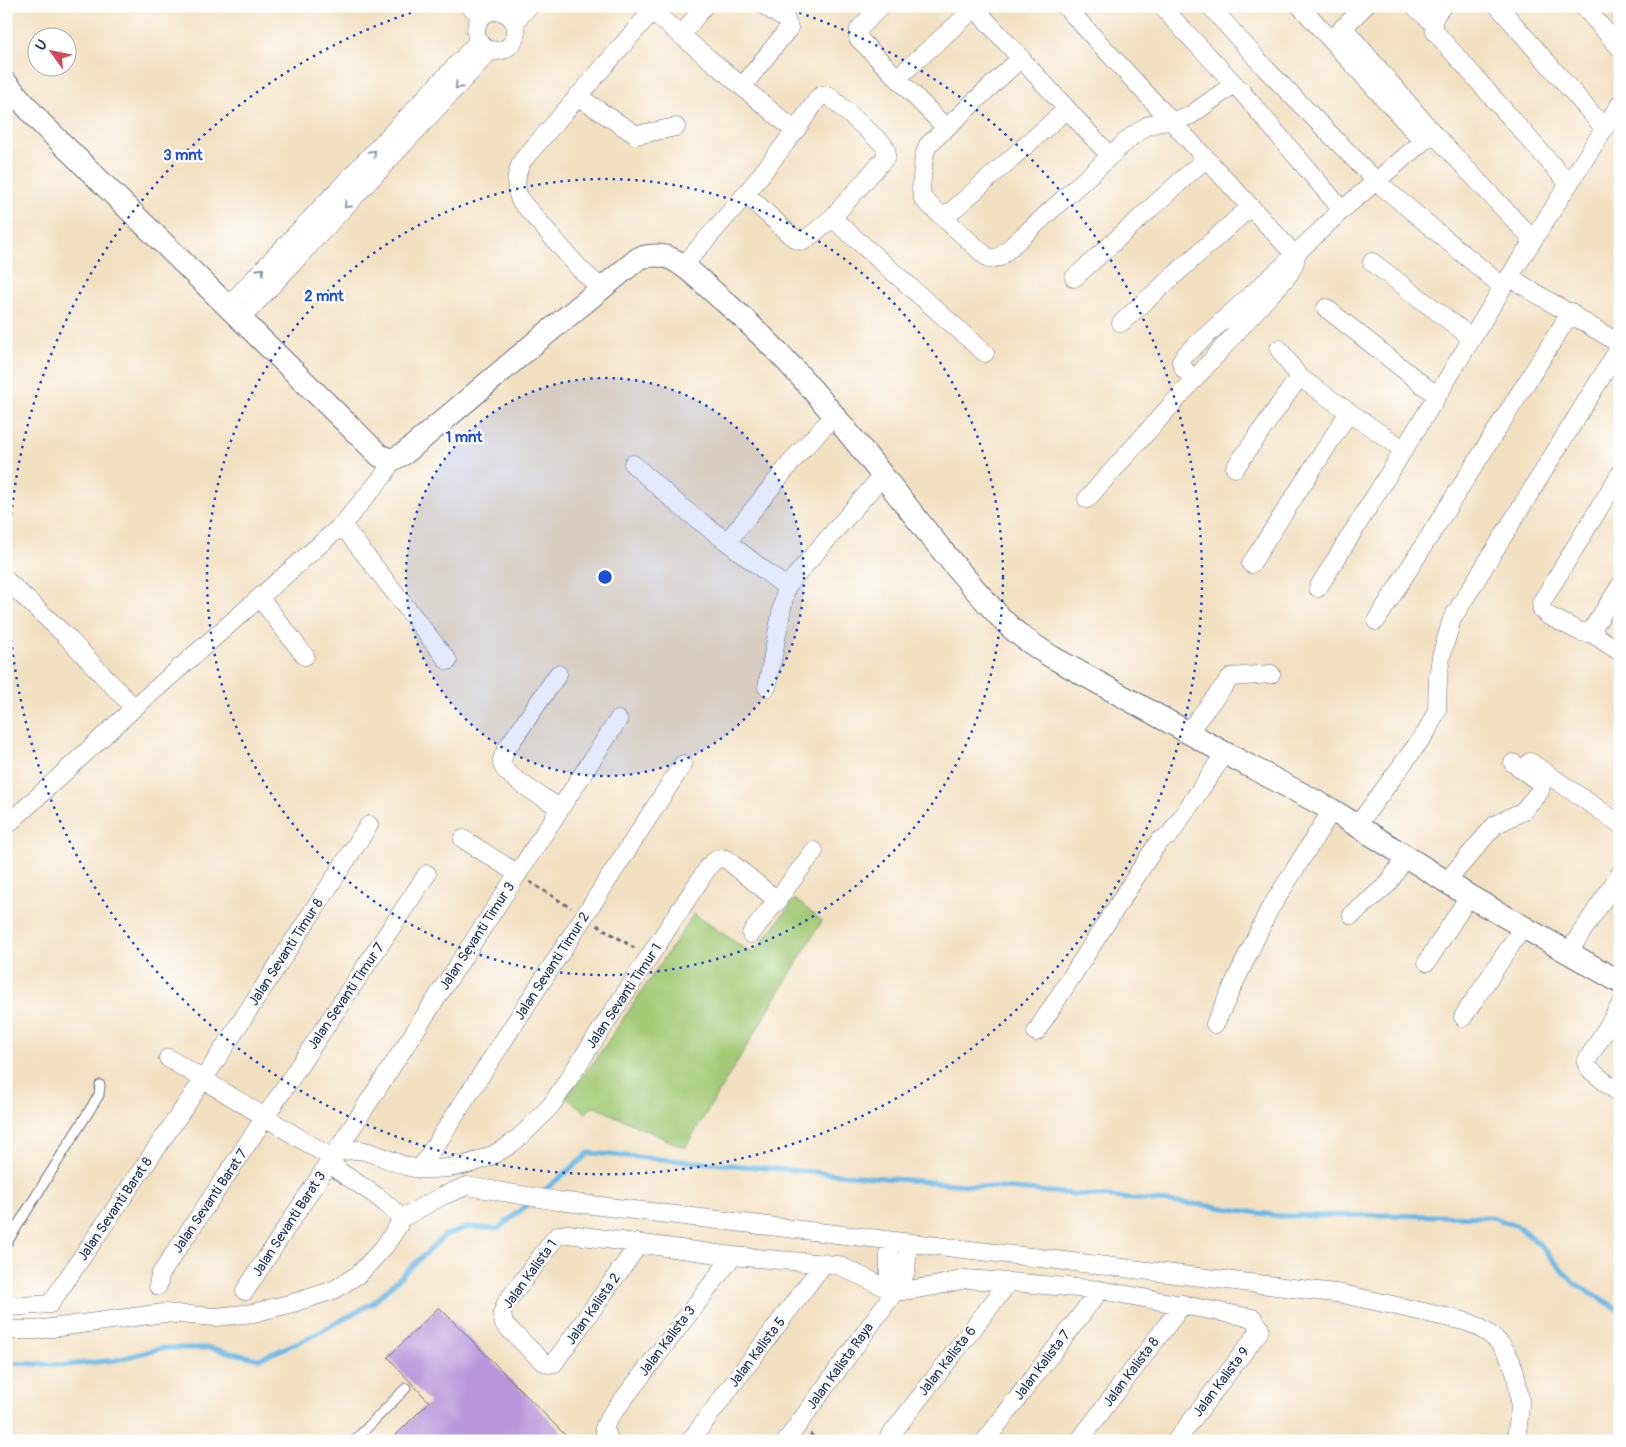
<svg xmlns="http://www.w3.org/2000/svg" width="1626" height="1447" font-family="Pangolin,sans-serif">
  <rect width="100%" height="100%" fill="#fff"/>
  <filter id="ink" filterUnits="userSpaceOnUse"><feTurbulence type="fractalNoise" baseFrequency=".02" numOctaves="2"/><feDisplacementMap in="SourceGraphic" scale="10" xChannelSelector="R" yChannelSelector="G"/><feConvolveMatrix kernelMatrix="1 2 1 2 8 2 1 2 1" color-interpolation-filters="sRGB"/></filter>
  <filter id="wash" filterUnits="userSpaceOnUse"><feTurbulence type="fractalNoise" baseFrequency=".0096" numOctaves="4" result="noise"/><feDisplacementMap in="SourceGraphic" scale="20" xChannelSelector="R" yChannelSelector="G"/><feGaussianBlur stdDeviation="1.12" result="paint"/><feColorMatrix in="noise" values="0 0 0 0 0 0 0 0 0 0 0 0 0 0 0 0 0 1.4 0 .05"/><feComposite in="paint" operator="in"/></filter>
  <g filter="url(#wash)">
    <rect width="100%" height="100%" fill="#f1e0c0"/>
    <path fill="#a2c974" stroke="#5e7c69" d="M795,899L822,921L685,1148L593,1106L586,1113L566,1097L596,1059L694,914L753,954Z"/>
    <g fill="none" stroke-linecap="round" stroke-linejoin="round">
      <path stroke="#6ab7e4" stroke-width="5" d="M540,1194L589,1153L1204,1205L1279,1216L1386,1215L1492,1217L1519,1227L1539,1244L1574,1283L1615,1307L1620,1312
        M6,1363L67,1365L116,1360L162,1348H210L259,1359L311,1337L374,1302L445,1235L469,1227L498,1229L531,1201"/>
    </g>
    <g id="blocks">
      <path fill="#b796d9" d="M439,1307L571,1441H390L429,1402L388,1357Z"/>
    </g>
  </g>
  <g filter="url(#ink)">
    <use href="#blocks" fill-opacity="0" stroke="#666d80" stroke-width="1"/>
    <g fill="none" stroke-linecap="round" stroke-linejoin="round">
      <defs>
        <path id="service" d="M6,1244L99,1095L100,1085
          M354,1441L406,1388"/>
        <path id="minor" d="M470,6L482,17
          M881,6L859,29L858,38L945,127
          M973,6L1110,156
          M1065,6L1295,255C1298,269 1279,285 1270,295L1087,499
          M1161,6L1241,91L1342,210
          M1210,6L1266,69L1377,182L1503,287
          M1300,6L1423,141
          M1414,6L1433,23
          M1443,6C1435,14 1430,22 1436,33L1568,183
          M1498,6L1604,128
          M1583,6L1620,48
          M476 31a20 20 0 1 1 40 0a20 20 0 1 1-40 0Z
          M514,23L529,6
          M1343,27L1433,133L1533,240
          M681,36L704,6
          M1335,36L1365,6
          M1021,58L928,145L924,156L921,189L923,199L989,259L1000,257L1131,137L1147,126L1155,123L1176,120L1191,115L1234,84
          M897,78L975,8
          M742,87L789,28L786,20L765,6
          M577,96L636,135L676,127
          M746,194L790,235L797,240L804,241L832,218L886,157V149L883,144L829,96L822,95L819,97L795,131
          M832,218L985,353
          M944,218L1067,109
          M1372,262L1472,338
          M1509,277L1620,344
          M1074,278L1205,159
          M602,289L580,269L520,200C514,185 516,174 522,161L652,11L795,131L746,194L683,266
          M227,307L479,41
          M1326,308L1437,396
          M240,320L491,50
          M1121,323L1250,207
          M1279,349L1299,377L1404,450
          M1194,380L1184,369L1181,361L1186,354L1284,265L1342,210L1433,133
          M633,464L680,506L786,587
          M1235,468L1299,377
          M1620,474L1541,603L1542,610L1547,615L1581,632L1587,633L1593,628L1620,586
          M342,525L448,661
          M727,542L798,454L834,416
          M1251,564L1349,412
          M6,580L66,636L134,708
          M1318,588L1437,396L1503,287L1620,104
          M260,598L305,656
          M1376,621L1571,312
          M1590,632L1620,652
          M558,674L507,748C505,753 501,758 502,764C506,778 547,799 560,808
          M767,687L786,587L883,475
          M1188,732L1231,677L1271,674
          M1530,762L1620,824
          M6,826L134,708L342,525L384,475L392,460
          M1357,826L1427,731L1437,710L1438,678L1441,657L1452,619L1620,347
          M463,839L518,874
          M1447,881L1495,825L1523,811L1540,791L1541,786L1539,782L1513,763
          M1352,915L1388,884L1406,856
          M751,934L814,851
          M1568,953L1620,874
          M1427,962L1469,896
          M1620,1006L1586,1062L1589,1069L1620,1094
          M1463,1017L1523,927
          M1215,1024L1268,912L1332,810
          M1036,1032L1159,841L1169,836L1225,753
          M168,1058L332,1158L245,1291
          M336,1152L618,720
          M420,1169L683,764
          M400,1219L442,1196L467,1186L558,1201L1343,1294L1468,1322C1497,1335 1512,1351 1517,1382C1518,1389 1520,1396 1520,1402C1520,1415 1517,1428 1516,1441
          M889,1241V1282L895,1292
          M639,1244L554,1363L549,1364L542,1361L504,1324L502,1314L506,1303L555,1238L559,1235L568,1234L733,1256L838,1265L895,1292L935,1286L965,1279L1009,1282L1100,1290L1253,1318L1260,1328L1259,1332L1176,1441
          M158,1286L160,1275L427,874
          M9,1307L50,1304L203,1080L369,825
          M6,1330H36L164,1313L216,1317L253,1313L293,1303L334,1290L359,1274L384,1247L398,1226L400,1219C388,1200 357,1184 339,1171L335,1166L332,1158L336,1152C344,1151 352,1150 359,1150C375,1152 394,1163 410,1167C422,1170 435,1169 448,1168C498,1161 520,1140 552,1104L709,866C715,860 718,857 726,859L778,901
          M610,1441L604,1428L609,1418L733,1256
          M690,1441L824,1263
          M786,1441L901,1283L906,1271L908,1243
          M886,1441L1009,1282
          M985,1441L1100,1290
          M1079,1441L1183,1304"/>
        <path id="tertiary" d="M6,83L40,122L380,456L392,460L405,453L536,342L639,258C650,255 661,254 672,259C689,267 710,290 725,302C833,394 906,518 1003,620C1017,635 1035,646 1052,657L1225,753L1332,810L1469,896L1620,982"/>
      </defs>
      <use href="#service" stroke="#666d80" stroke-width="11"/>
      <use href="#minor" stroke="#666d80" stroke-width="19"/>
      <use href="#tertiary" stroke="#666d80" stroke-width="24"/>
      <path stroke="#666d80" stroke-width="3" stroke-dasharray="4 4" stroke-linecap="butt" d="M530,882L571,908
        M597,925L636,949
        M810,1434L819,1441"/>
      <use href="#service" stroke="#fff" stroke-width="9"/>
      <use href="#minor" stroke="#fff" stroke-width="18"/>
      <use href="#tertiary" stroke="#fff" stroke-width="22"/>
    </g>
    <defs><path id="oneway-chevron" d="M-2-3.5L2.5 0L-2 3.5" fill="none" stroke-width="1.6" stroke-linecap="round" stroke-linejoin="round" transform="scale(1.25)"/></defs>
    <g stroke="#8d97ae">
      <use href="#oneway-chevron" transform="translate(458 86) rotate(133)"/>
      <use href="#oneway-chevron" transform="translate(373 153) rotate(-47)"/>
      <use href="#oneway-chevron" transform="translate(347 205) rotate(133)"/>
      <use href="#oneway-chevron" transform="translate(261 271) rotate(-47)"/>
    </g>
  </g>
  <circle cx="605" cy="577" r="199" fill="#1d4ed8" fill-opacity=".12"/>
  <g fill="none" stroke="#1d4ed8" stroke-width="2.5" stroke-dasharray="2.5 5">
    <circle cx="605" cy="577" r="199"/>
    <circle cx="605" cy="577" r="398"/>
    <path d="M785 8A597 597 0 1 1 425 8"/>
  </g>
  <g text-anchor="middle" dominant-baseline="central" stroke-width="4.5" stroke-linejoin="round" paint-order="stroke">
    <g font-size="14" fill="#1b2f5e" stroke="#fff">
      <text transform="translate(477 936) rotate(-57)">Jalan Sevanti Timur 3</text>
      <text transform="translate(286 952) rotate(-57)">Jalan Sevanti Timur 8</text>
      <text transform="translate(552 966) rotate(-57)">Jalan Sevanti Timur 2</text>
      <text transform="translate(346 996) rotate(-56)">Jalan Sevanti Timur 7</text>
      <text transform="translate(624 996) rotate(-56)">Jalan Sevanti Timur 1</text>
      <text transform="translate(210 1201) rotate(-56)">Jalan Sevanti Barat 7</text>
      <text transform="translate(115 1209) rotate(-56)">Jalan Sevanti Barat 8</text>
      <text transform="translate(289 1224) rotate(-57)">Jalan Sevanti Barat 3</text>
      <text transform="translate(530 1274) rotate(-54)">Jalan Kalista 1</text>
      <text transform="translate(593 1309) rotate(-55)">Jalan Kalista 2</text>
      <text transform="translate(667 1341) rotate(-53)">Jalan Kalista 3</text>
      <text transform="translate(757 1352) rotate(-53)">Jalan Kalista 5</text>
      <text transform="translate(947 1361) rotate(-52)">Jalan Kalista 6</text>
      <text transform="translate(1042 1365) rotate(-53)">Jalan Kalista 7</text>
      <text transform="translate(840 1366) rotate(-54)">Jalan Kalista Raya</text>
      <text transform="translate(1131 1372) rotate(-53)">Jalan Kalista 8</text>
      <text transform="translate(1221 1382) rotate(-53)">Jalan Kalista 9</text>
    </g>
  </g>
  <circle cx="605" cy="577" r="8" fill="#1d4ed8" stroke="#fff" stroke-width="2.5"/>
  <g font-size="15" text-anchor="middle" font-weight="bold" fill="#1d4ed8" stroke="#fff" stroke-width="4.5" stroke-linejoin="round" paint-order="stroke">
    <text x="183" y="160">3 mnt</text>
    <text x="324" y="301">2 mnt</text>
    <text x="464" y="442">1 mnt</text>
  </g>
  <rect width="1626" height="1447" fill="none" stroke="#fff" stroke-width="25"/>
  <g transform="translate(52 52) rotate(303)"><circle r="24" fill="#ffffff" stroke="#a4acbf"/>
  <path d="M0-4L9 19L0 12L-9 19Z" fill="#d1495b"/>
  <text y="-8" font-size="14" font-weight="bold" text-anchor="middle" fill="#1b2f5e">U</text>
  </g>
</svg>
